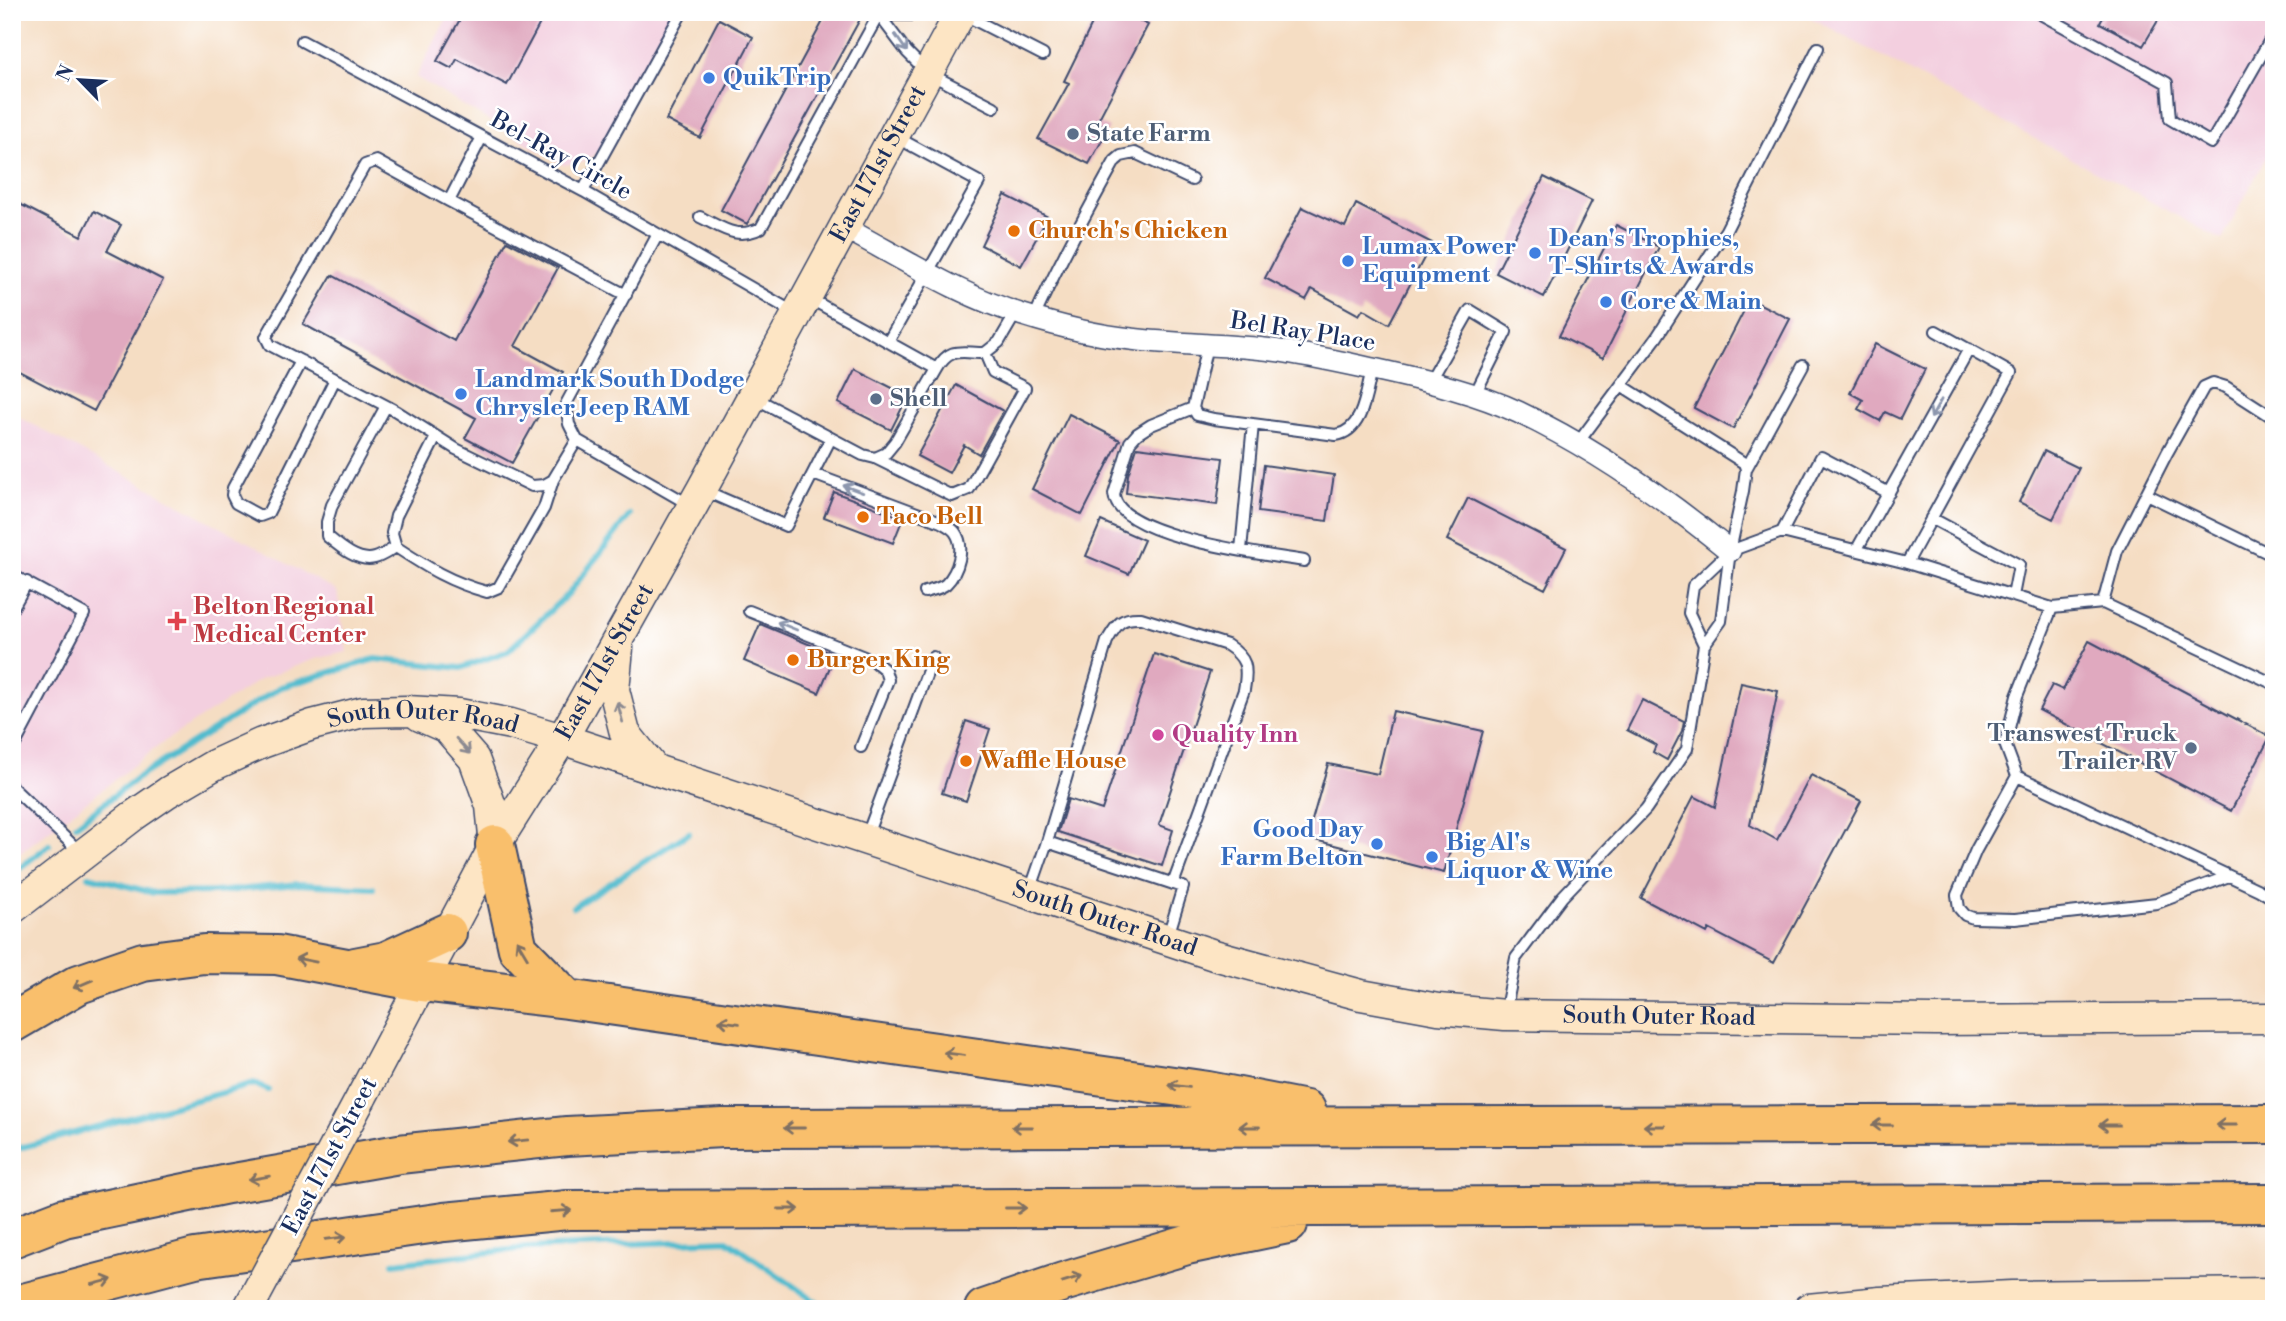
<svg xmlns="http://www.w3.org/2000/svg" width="2286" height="1321" font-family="'Libre Bodoni',serif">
  <rect width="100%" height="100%" fill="#fff"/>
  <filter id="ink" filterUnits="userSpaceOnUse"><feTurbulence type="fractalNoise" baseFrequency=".0143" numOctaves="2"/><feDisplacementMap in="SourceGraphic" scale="14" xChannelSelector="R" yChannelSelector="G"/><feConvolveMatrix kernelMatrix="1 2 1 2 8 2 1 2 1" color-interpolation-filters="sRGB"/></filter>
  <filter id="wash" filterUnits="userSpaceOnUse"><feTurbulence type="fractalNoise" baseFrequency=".00686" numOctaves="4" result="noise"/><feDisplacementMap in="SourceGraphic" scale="28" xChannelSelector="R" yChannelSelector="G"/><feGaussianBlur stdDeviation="1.57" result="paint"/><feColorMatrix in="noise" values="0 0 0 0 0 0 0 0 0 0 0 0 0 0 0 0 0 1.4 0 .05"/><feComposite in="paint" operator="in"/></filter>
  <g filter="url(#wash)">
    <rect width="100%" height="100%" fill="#f5ddc3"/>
    <path fill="#f3cfdf" d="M450,12H674L600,152L584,162L563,165L416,77Z
      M1800,12H2274V142L2222,240Z
      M12,413L337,591L347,652L315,659L261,679L165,741L12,859Z"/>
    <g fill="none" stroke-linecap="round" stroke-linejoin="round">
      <path stroke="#51bbce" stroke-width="6" d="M76,825L137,778L281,687L375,659L461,668L508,651L569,593L630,515
        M12,874L49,845
        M89,876L154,893L214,892L298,884L373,888
        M573,907L689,833
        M12,1150L254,1084L268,1090
        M393,1263L528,1248L727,1240L826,1309"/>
    </g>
    <g id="blocks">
      <path fill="#e0a9bf" d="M464,12H546L507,85L457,59L452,69L437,61Z
        M828,12H864L747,224L721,210Z
        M1098,12H1122L1148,25L1097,122L1109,128L1089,164L1038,139L1069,83L1064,81Z
        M2106,12H2163L2143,46L2100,23Z
        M719,19L753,37L700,138L666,120Z
        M1544,177L1592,201L1544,297L1496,273Z
        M1005,195L1048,217L1021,266L981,245Z
        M12,200L81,236L94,211L121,225L107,251L163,280L94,411L12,368Z
        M1356,204L1432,243L1389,324L1363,309L1359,315L1312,289L1306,300L1265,278L1302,207L1345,227Z
        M1616,225L1659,247L1603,358L1559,336Z
        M507,241L558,268L515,346L563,372L512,463L465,438L476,418L303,324L332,275L454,341Z
        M1750,299L1790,319L1733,429L1694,408Z
        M1875,344L1925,369L1900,419L1885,412L1880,421L1858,409L1863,400L1850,393Z
        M855,369L908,396L891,430L838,403Z
        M956,385L1003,411L979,454L964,445L949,473L917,456Z
        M1069,414L1120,440L1082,515L1032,489Z
        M1137,447L1223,458L1217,505L1126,493L1128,475Z
        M2044,451L2079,468L2053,519L2019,502Z
        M1264,465L1334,475L1327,521L1258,512Z
        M834,492L903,518L893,543L824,517Z
        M1468,498L1566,548L1545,589L1447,540Z
        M1101,521L1144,540L1129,574L1086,556Z
        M760,624L835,655L819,693L744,661Z
        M2089,641L2270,737L2231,811L2039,710L2052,685L2063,690Z
        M1154,654L1210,672L1159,825L1173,830L1162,866L1058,832L1068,799L1102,810Z
        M1741,683L1778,691L1750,825L1777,840L1811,775L1861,801L1774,963L1709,929L1707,933L1641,898L1694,796L1715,807Z
        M1642,700L1684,721L1682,731L1667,760L1653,752L1656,745L1627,730Z
        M1393,711L1483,731L1444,873L1307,838L1328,764L1378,774Z
        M966,721L990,729L966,801L942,793Z"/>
    </g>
  </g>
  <g filter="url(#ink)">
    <use href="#blocks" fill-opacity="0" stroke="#3c496d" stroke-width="2"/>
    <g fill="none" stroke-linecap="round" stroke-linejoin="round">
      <defs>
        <path id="lane" d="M2037,12L2167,83L2170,119L2211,143L2274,33
          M302,41L583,191L795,313
          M994,107L928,73L907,52L879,15H939L961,13L1043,55
          M482,137L449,201L626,295
          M583,191L682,12
          M449,201L376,161L365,165L266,337L270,345L396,411L456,449L532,486L544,485L553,480L577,440
          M700,217C723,228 736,240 761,228L880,12
          M658,234L566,404L569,424L577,440L690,505
          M1034,318C1058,264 1086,213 1115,161L1121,156L1135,153L1192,180
          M888,342L979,182L896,137
          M1207,345L1193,408L1197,415L1214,419L1336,435C1364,431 1366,391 1372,369
          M301,361L233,488L232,495L236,503L260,516L268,513L335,379
          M937,369C950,346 961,353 985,353L999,342L1016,313
          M1429,382L1470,310L1506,332L1474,396
          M755,398L863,455L875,458L886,453L895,442L937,369L807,297
          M386,406L332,505L327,522V536C339,546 358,563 375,558C382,556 389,551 396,547
          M1193,408L1151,425L1137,434L1130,442L1114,494C1116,537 1269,555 1304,561
          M436,437L396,516L392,533L396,547C428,568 450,582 487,592L499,587L544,508L553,480
          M1577,444L1657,337L1726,230L1818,48
          M875,458L952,496L969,489L1025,388L993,372L985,353
          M1746,469L1803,365
          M813,474L941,522C944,524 952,528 955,532C966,547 958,572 946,584C940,589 931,590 925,592
          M703,490L786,526L831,438
          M2146,494L2274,556
          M1931,518L2019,565L2013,596
          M1782,532L1821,457L1889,493
          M1857,549L1969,349
          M1241,550L1253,424
          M1907,563L2011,373L1936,331
          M12,575L84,614L12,750
          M2103,603L2117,551L2167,453L2204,387L2213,383L2226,387L2274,418
          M2052,608L2103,603L2274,684
          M12,609L27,582
          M749,611L874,661L885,670L888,680L861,747
          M1704,645L1689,613L1693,586L1730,551L1782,532L1907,563L2052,608L2017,696L2005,744L2017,776L2259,890L2274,899
          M2017,776L1976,850L1957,895L1959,908L1965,915L1973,918L2015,919L2157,903L2229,876
          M12,787L80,852
          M866,838L933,657
          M1047,842L1107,641C1117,624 1120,617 1141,618L1227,645C1247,658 1248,667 1244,690L1173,884
          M1030,891L1047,842L1183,887L1168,936
          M1505,1013L1516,958L1562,897L1646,809L1687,749L1704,645L1721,621L1730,551L1743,491L1746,469L1744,463L1621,385"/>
        <path id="street" d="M843,227C902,258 958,295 1023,315C1058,326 1094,335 1131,339C1178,345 1226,344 1273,350C1312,355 1349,364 1387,372C1431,382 1477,393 1518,412C1594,448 1665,498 1730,551"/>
        <g id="secondary">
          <path d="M618,648L614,690L625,733L654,769"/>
          <path d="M420,716L447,728L474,759L491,806L495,845"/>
          <path id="s1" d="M12,909L133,816L168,792L214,765L262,743L312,725L363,712L407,711L459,714L511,724L562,739L1214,955L1361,995L1438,1009L1505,1015L1936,1020L2274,1018"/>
          <path id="s2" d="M361,1098L495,845L562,739L702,489L961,12"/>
          <path d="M1808,1309L1880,1302L2012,1296L2274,1293"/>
        </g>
        <path id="highway" d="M495,845L518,949L567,999
          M355,967L386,961L447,933
          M12,1023L79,984L143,962L204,954L277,955L421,982L567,999L1208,1091L1306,1110
          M12,1238L64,1218L228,1184L399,1154L567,1136L723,1128L2274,1124
          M12,1306L195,1258L444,1222L568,1210L2274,1203
          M984,1309L1063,1282L1187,1245L1288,1224"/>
      </defs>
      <use href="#lane" stroke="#3c496d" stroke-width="14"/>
      <use href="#street" stroke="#3c496d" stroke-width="24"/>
      <use href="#secondary" stroke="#3c496d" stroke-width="33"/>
      <use href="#highway" stroke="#3c496d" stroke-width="42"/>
      <use href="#lane" stroke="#fff" stroke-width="10"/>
      <use href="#street" stroke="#fff" stroke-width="21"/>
      <use href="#secondary" stroke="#fde5c4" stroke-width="30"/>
      <use href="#highway" stroke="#f9bf6c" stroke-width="38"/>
      <defs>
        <path id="secondary-bridge" d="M248,1309L361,1098"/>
      </defs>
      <use href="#secondary-bridge" stroke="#3c496d" stroke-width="33" stroke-linecap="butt"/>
      <use href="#secondary-bridge" stroke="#fde5c4" stroke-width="30"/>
    </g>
    <defs><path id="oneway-shaft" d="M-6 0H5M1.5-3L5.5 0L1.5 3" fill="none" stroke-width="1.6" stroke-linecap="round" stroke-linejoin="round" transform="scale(1.75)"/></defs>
    <g stroke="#8d97ae">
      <use href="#oneway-shaft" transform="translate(901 43) rotate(55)"/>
      <use href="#oneway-shaft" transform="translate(1936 409) rotate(119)"/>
      <use href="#oneway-shaft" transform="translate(853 489) rotate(-160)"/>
      <use href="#oneway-shaft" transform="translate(787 626) rotate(-158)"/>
    </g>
    <g stroke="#8c8a91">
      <use href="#oneway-shaft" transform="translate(620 712) rotate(-105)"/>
      <use href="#oneway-shaft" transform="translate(463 746) rotate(48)"/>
    </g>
    <g stroke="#7f7064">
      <use href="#oneway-shaft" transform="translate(522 949) rotate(-121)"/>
      <use href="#oneway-shaft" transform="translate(306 960) rotate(-169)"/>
      <use href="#oneway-shaft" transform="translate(83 984) rotate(157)"/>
      <use href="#oneway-shaft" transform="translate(729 1022) rotate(-172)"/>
      <use href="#oneway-shaft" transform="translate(954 1054) rotate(-172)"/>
      <use href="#oneway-shaft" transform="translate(1179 1086) rotate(-172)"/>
      <use href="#oneway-shaft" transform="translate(1882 1125) rotate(180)"/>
      <use href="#oneway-shaft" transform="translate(2109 1125) rotate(180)"/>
      <use href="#oneway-shaft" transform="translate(2226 1125) rotate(180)"/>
      <use href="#oneway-shaft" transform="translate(1654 1126) rotate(180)"/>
      <use href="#oneway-shaft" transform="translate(1022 1127) rotate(180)"/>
      <use href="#oneway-shaft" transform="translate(1249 1127) rotate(180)"/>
      <use href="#oneway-shaft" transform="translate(794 1128) rotate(180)"/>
      <use href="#oneway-shaft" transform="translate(518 1141) rotate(174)"/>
      <use href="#oneway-shaft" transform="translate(259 1178) rotate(170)"/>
      <use href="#oneway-shaft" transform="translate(1016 1208)"/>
      <use href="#oneway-shaft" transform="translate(789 1209)"/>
      <use href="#oneway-shaft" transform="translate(561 1211) rotate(-4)"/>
      <use href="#oneway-shaft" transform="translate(336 1238) rotate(-8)"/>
      <use href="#oneway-shaft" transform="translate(1072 1279) rotate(-17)"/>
      <use href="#oneway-shaft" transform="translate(102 1282) rotate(-15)"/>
    </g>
  </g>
  <g fill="#3f7fe0" stroke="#fff" stroke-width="2.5">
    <circle cx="709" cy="78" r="7"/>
    <circle cx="1535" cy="253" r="7"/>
    <circle cx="1348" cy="261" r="7"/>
    <circle cx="1606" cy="302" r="7"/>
    <circle cx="461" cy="394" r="7"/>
    <circle cx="1377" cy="844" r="7"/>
    <circle cx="1432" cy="857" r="7"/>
  </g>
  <g fill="#5c6f8a" stroke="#fff" stroke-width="2.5">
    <circle cx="1073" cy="134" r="7"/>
    <circle cx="876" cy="399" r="7"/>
    <circle cx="2191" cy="748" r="7"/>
  </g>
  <g fill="#e8710a" stroke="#fff" stroke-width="2.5">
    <circle cx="1014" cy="231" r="7"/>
    <circle cx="863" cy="517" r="7"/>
    <circle cx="793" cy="660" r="7"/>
    <circle cx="966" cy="761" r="7"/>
  </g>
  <path fill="#e0444e" stroke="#fff" stroke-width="2.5" d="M173.5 610.5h7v7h7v7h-7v7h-7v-7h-7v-7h7z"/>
  <circle fill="#d1479c" stroke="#fff" stroke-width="2.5" cx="1158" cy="735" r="7"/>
  <g text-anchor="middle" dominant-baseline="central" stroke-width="5" stroke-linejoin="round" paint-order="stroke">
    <g font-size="24" font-weight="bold" fill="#366cbe" stroke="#fff" text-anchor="start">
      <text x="723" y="78">QuikTrip</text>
      <text x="1549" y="239">Dean's Trophies,<tspan x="1549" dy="28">T-Shirts &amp; Awards</tspan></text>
      <text x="1362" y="247">Lumax Power<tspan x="1362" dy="28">Equipment</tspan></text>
      <text x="1620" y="302">Core &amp; Main</text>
      <text x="475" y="380">Landmark South Dodge<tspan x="475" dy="28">Chrysler Jeep RAM</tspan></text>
      <text x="1363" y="830" text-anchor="end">Good Day<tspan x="1363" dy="28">Farm Belton</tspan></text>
      <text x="1446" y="843">Big Al's<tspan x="1446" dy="28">Liquor &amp; Wine</tspan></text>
    </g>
    <g font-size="24" font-weight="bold" fill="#4e5e75" stroke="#fff" text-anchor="start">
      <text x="1087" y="134">State Farm</text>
      <text x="890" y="399">Shell</text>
      <text x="2177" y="734" text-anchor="end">Transwest Truck<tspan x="2177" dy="28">Trailer RV</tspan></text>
    </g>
    <g font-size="24" fill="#1b2f5e" stroke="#fff">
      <text transform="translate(561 156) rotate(29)">Bel-Ray Circle</text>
      <text stroke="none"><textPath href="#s2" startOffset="1068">East 171st Street</textPath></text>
      <text transform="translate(1303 332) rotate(9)">Bel Ray Place</text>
      <text stroke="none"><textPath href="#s2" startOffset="500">East 171st Street</textPath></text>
      <text stroke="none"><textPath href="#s1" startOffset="467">South Outer Road</textPath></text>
      <text stroke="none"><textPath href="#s1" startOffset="1181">South Outer Road</textPath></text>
      <text stroke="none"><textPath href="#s1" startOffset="1748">South Outer Road</textPath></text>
      <text transform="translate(330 1156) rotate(-62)">East 171st Street</text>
    </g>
    <g font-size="24" font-weight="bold" fill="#c56008" stroke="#fff" text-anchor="start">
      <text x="1028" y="231">Church's Chicken</text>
      <text x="877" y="517">Taco Bell</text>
      <text x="807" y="660">Burger King</text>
      <text x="980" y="761">Waffle House</text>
    </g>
    <g font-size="24" font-weight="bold" fill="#be3a42" stroke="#fff" text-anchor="start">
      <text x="193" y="607">Belton Regional<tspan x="193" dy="28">Medical Center</tspan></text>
    </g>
    <g font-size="24" font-weight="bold" fill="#b23c85" stroke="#fff" text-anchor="start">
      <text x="1172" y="735">Quality Inn</text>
    </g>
  </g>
  <rect width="2286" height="1321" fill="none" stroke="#fff" stroke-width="42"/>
  <g transform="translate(80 80) rotate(295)" stroke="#ffffff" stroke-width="5" paint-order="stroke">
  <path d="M0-5L12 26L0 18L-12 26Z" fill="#1b2f5e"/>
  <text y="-10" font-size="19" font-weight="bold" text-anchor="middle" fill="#1b2f5e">N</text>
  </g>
</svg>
